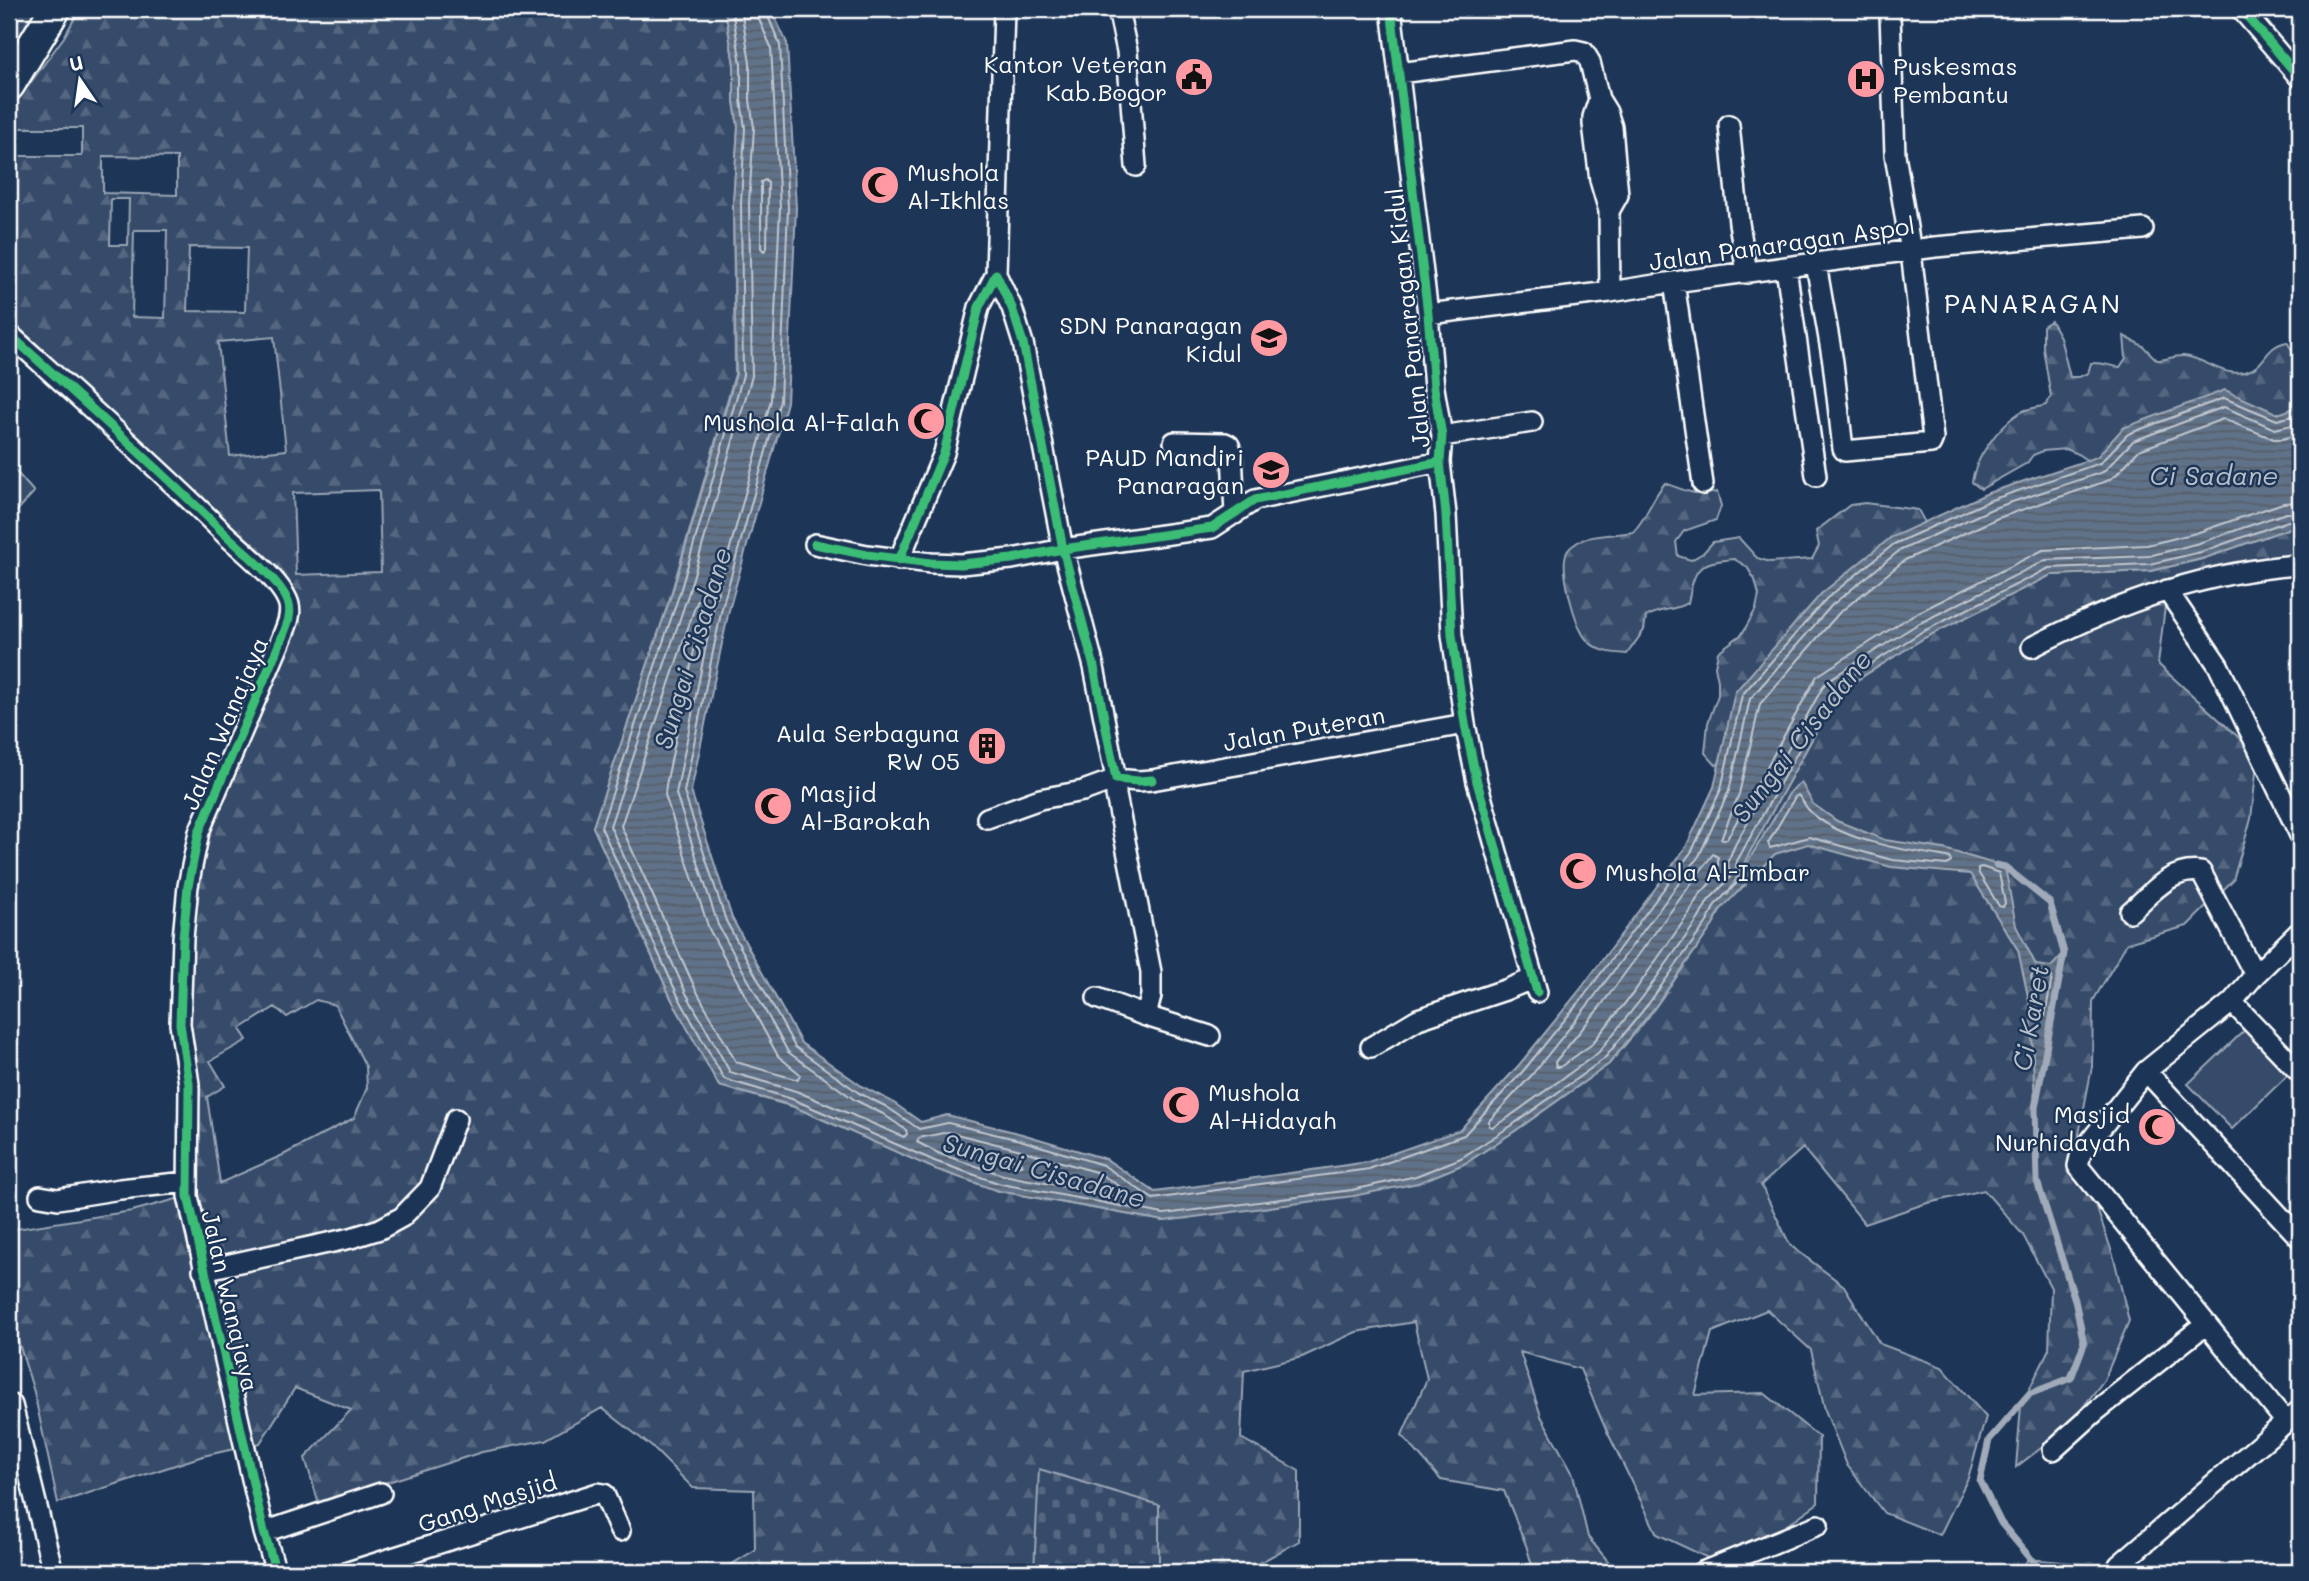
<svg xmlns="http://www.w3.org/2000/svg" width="2309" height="1581" font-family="Mali,sans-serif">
  <defs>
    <pattern id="grass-tufts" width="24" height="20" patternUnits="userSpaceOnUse" patternTransform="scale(1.75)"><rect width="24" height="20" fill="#364b69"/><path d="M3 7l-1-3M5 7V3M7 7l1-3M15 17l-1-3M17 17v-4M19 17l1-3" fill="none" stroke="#546680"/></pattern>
    <pattern id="forest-firs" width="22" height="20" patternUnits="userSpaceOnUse" patternTransform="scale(1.75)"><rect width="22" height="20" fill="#364b69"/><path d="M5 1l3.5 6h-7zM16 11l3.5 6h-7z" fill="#546680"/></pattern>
    <pattern id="cemetery-stones" width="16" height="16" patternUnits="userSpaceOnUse" patternTransform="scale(1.75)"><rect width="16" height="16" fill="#364b69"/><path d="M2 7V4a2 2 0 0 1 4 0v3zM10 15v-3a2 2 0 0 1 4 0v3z" fill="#546680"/></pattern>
    <pattern id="water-rules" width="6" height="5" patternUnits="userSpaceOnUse" patternTransform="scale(1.75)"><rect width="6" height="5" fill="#617289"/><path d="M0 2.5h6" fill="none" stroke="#555d67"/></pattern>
  </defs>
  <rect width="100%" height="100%" fill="#1d3557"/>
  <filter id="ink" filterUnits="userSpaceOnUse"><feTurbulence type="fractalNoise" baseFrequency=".0143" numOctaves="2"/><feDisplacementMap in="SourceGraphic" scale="14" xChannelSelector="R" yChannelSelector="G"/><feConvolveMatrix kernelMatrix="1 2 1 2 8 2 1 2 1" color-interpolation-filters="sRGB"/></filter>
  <g filter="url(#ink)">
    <path fill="url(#grass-tufts)" stroke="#9aa5b4" stroke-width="2" d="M13,468L34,492L9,520V472Z"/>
    <path fill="url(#forest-firs)" stroke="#9aa5b4" stroke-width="2" fill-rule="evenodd" d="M9,9H55L9,85Z
      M80,9H725L734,65V101L738,127L733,203L735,374L669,601L593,827L672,1000L719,1086L794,1107L939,1170L999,1191L1164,1221L1464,1164L1515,1131L1609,1064L1647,1019L1713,925L1753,845L1838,692L1924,638L2051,575L2151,571L2202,559L2290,528H2300V565L2167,590L2158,664L2258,755L2251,819L2233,880L2187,926L2127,943L2093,1001L2092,1067L2079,1134L2093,1197L2114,1258L2129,1321L2104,1380L2065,1430L2016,1467L2021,1406L2049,1349L2051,1288L2023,1235L1984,1190L1924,1204L1865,1224L1803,1148L1761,1185L1790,1245L1844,1286L1880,1344L1942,1367L1986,1417L1968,1478L1940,1535L1884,1513L1847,1465L1825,1410L1811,1350L1767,1310L1712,1332L1695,1395L1764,1393L1819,1437L1818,1503L1766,1540L1710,1559L1657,1534L1603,1423L1580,1369L1520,1352L1541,1416L1573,1474L1588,1537L1617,1572H1534L1526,1545L1504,1491L1441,1480L1402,1435L1427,1379L1414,1322L1356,1332L1302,1357L1244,1371L1241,1438L1299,1471V1541L1243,1572H719L755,1550L754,1490L693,1488L652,1447L602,1408L545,1440L482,1452L319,1504L305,1458L351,1410L295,1388L260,1443L203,1456L58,1503L34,1392L9,1311V1230L132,1211L188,1196L180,1024L199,832L289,604L9,327V112L64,37ZM15,128H82V156H15ZM103,156L177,157V195L103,193ZM111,199H129L128,245H110ZM134,230H167L165,318L132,317ZM189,247L247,248L245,312L187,311ZM274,337L286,450L230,456L218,342ZM379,490L381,572L296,575L293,493ZM316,1000L335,1005L366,1067L367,1088L354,1118L283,1155L220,1183L207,1097L225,1086L210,1061L247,1040L240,1029L275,1007L287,1017Z
      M2051,321L2060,337L2070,377H2079L2088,373L2091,363C2101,362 2109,366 2120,367L2126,358L2124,336L2143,346L2157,360C2166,360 2175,355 2184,356C2206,358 2224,379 2248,371C2266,365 2265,346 2287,342L2300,363V407L2286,413H2275L2094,465L2076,453L2066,449L2043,451L2033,455L2027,463L1981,489L1972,482C1975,458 1998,427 2019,413C2027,408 2037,408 2046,405L2051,397L2043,348V326Z
      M1665,483C1684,490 1696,497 1717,492L1721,506L1716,520L1684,531L1676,542L1678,556L1691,560L1703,553L1713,542L1739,538L1757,558L1770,562L1812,559L1819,546L1816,531L1850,505L1865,503L1918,510L1924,521L1731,760L1716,765L1705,753L1708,723L1718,695V681L1715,666L1718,652L1742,634L1756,609L1759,595L1755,580L1747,567L1734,559C1696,562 1695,569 1688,603C1670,612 1663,607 1646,617L1644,630L1627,654C1612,653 1598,652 1587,640C1575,628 1559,567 1567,552C1569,548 1572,546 1575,544C1587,534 1617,535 1633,532C1647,518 1651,499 1665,483Z
      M2028,1559L2096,1565L2098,1572H2020Z"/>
    <path fill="url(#cemetery-stones)" stroke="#9aa5b4" stroke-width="2" d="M1039,1469L1159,1505V1572H1034Z"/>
    <path fill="#364b69" stroke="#9aa5b4" stroke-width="2" d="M2248,1027L2291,1072L2232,1129L2188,1084Z"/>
    <path fill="url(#water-rules)" stroke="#a0aab8" stroke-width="2" d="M725,9H771L787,43L796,208L787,402L729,610L691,791L732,918L801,1043L863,1087L891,1101L921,1122L947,1115L1022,1134L1106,1159L1155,1192L1368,1162L1460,1130L1519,1065L1579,991L1686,847L1714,787L1735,692L1821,594L1890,538L1988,493L2097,457L2123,428L2225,390L2278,414L2300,406V528H2290L2202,559L2151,571L2051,575L1924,638L1838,692L1750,852L1727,896L1790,792L1801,782L1813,804L1837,821L1885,840L1944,849L2005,867L2016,926L2036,965L2051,967L2064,953L2035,1108L2031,1010L2018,950L1970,874L1891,867L1808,844L1775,854L1720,910L1713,925L1655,1007L1609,1064L1515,1131L1464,1164L1418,1183L1353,1196L1164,1221L999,1191L935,1169L790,1105L719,1086L672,1000L593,827L673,590L736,374L733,203L738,127L734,101V65Z"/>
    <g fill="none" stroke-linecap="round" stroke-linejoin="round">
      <path stroke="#c0c7d0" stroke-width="2" d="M732,9L741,64V100L745,128L741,203L743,375L680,592L601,827L678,996L724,1079L792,1099L937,1162L1001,1184L1164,1214L1352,1190L1416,1176L1461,1158L1511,1126L1604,1059L1649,1003L1707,922L1715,905L1742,878V874L1736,867L1737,861L1833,688L1920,633L2049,568L2150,564L2201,552L2288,521H2300
        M741,9L750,63V100L754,128L749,203L752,376L688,595L610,826L686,993L730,1072L796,1091L904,1137L907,1134L906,1130L883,1114L855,1100L788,1052L718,925L676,794L714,606L771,400L780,208L771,47L758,17L757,9
        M765,9L780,45L788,208L780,401L722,608L684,792L726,921L795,1047L859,1093L887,1107L919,1129L948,1123L1020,1140L1103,1165L1153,1199L1369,1169L1464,1135L1524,1070L1584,996L1692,851L1721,789L1742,695L1826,599L1894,544L1991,500L2100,463L2128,434L2224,398L2277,420L2300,414
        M765,180L768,183L767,248L764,251L761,248V182Z
        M2300,423L2275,429L2224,407L2133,441L2103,472L1994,508L1899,551L1832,605L1750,699L1729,791L1699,856L1591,1001L1531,1076L1489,1121V1126L1493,1127L1506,1119L1598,1053L1642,998L1699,918L1708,901L1730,878L1728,861L1735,845L1824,685L1830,679L1916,625L2046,560L2149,556L2199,543L2286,513H2300
        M2300,434L2282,439H2274L2223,419L2139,450L2116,475L2107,481L1998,518L1905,560L1839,613L1760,704L1739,794L1721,839L1724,840L1727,839L1817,676L1911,616L2043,550L2147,545L2196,533L2283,503L2300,502
        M702,599L704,603L666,785L665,795L709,929L778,1056L800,1074L798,1080L736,1062L695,988L621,826L694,610L698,600Z
        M1798,795C1802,799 1804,804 1807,808C1835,840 1903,850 1942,856L1950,858L1951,862L1947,865L1892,860L1809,837L1770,848L1768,843L1795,797Z
        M1713,854L1718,857V875L1699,895L1690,912L1634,992L1591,1045L1560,1067H1556L1555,1062L1600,1007Z
        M1982,867L1999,873L2005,903L2003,907L1999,906L1978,872V868Z
        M2035,972L2050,974L2052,977L2045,1016L2042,1018L2038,1015L2031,976Z
        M948,1132L1017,1149L1099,1173L1127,1191L1128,1195L1125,1198L1003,1175L940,1154L917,1142L919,1138Z
        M995,1154L1020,1161L1022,1165L1018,1167L993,1161L991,1157Z"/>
      <path stroke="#a0aab8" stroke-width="7" d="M2254,9L2271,30
        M1996,865L2005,867L2050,903L2064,953L2035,1108L2037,1181L2075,1300L2084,1344L2071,1378L2029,1394L1989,1440L1980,1481L2001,1523L2042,1572"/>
      <defs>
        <path id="street" d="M1118,9L1127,51L1136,166
          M1391,9L1428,314L1434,388L1442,436L1440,462L1446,514L1452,635L1465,724L1477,782L1537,992
          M2241,9L2300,78
          M1399,73L1575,50L1584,52L1590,62L1599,99L1607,112L1612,127L1618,195L1609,211
          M1599,99L1593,117V124L1600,180L1609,211L1610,292
          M1729,125L1739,223L1747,273
          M1816,264L1833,362L1843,449L1845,451L1931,443L1933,438L1911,252L1895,154L1890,14
          M1786,268L1816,476
          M996,274L1012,308L1023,343L1063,549L1094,667L1116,779L1138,781L1152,780L1465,724
          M1674,282L1703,484
          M1428,314L1610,292L1674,282L1935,247L2143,229
          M9,334C82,400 155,465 225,534C242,550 284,583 289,605C292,617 285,629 281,640L199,832L188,886L183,938L180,1024L189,1084L188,1196L264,1532L276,1572
          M1442,436L1532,422
          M1174,442L1225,443L1229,445L1232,453L1235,514
          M815,544L867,555L931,563L961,564L1012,559L1063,549L1212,528L1255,500L1440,462
          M899,560L944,453L979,307L996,274L1004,9
          M2167,590L2218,665L2300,835
          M2032,647C2115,604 2206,571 2300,565
          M987,818L1040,799L1083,791L1116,779V795L1151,972V996L1146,1016L1210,1036
          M2130,912C2151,894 2171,867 2201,872L2255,975
          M1097,998L1146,1016
          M2232,1002L2300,1073
          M1371,1047L1418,1019L1505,990L1532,979
          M2146,1071L2300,1238
          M40,1196L58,1199L120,1189L187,1182
          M203,1270L351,1238L380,1229L402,1217L430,1188L456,1119
          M12,1405L53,1572
          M2286,1422L2078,1166L2081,1153L2146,1071L2232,1002L2255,975L2300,931
          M2053,1450L2096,1411L2206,1324
          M264,1532L381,1493
          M2119,1565L2300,1410
          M348,1572L598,1493L604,1494L620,1531
          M1702,1572L1818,1525"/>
        <path id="primary" d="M9,85L55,9"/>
      </defs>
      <use href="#street" stroke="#fff" stroke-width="24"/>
      <use href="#primary" stroke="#fff" stroke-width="35"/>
      <use href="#street" stroke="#1d3557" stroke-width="19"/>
      <use href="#primary" stroke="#1d3557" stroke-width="30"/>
      <defs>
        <path id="cycleway" d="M1391,9L1428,314L1434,388L1442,436L1440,462L1446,514L1452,635L1465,724L1477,782L1537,992
          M2241,9L2300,78
          M996,274L1012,308L1023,343L1063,549L1094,667L1116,779L1138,781L1152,780
          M9,334C82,400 155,465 225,534C242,550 284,583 289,605C292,617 285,629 281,640L199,832L188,886L183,938L180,1024L189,1084L188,1196L264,1532L276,1572
          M815,544L867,555L931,563L961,564L1012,559L1063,549L1212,528L1255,500L1440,462
          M899,560L944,453L979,307L996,274"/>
      </defs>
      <use href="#cycleway" stroke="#1d3557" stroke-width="13"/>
      <use href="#cycleway" stroke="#3abd76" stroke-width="9"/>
    </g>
  </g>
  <defs>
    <symbol id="civic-disc" viewBox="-11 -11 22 22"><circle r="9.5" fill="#ff9aa2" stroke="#1d3557"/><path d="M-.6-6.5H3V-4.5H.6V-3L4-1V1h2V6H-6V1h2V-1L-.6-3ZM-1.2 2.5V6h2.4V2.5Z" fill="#111"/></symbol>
    <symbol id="hospital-disc" viewBox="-11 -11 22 22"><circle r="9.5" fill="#ff9aa2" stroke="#1d3557"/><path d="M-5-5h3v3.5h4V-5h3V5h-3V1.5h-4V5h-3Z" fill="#111"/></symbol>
    <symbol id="mosque-disc" viewBox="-11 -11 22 22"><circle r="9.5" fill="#ff9aa2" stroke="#1d3557"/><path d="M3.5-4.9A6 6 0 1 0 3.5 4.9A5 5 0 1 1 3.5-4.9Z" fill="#111"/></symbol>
    <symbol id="school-disc" viewBox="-11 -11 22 22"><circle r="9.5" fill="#ff9aa2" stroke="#1d3557"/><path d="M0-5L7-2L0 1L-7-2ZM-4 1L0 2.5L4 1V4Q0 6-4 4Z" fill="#111"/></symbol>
    <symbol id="building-disc" viewBox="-11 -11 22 22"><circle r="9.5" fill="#ff9aa2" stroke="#1d3557"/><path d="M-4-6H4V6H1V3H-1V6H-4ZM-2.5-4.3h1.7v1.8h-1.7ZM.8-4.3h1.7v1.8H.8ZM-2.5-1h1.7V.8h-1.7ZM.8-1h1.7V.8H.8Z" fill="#111"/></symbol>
  </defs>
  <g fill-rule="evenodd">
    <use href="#civic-disc" x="1172" y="55" width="44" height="44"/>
    <use href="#hospital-disc" x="1844" y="57" width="44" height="44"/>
    <use href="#mosque-disc" x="858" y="163" width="44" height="44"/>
    <use href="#school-disc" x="1247" y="316" width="44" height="44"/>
    <use href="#mosque-disc" x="904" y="399" width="44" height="44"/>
    <use href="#school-disc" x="1249" y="448" width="44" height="44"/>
    <use href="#building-disc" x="965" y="724" width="44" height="44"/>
    <use href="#mosque-disc" x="751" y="784" width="44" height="44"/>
    <use href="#mosque-disc" x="1556" y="849" width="44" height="44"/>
    <use href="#mosque-disc" x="1159" y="1083" width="44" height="44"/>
    <use href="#mosque-disc" x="2135" y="1105" width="44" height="44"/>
  </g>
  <g text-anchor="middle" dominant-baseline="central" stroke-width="5" stroke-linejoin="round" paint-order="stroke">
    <g font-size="24" fill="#fff" stroke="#1d3557" text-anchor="end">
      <text x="1167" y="63">Kantor Veteran<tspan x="1167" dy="28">Kab.Bogor</tspan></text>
      <text x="1893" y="65" text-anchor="start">Puskesmas<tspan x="1893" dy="28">Pembantu</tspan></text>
      <text x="907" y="171" text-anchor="start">Mushola<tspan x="907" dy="28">Al-Ikhlas</tspan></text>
      <text x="1242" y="324">SDN Panaragan<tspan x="1242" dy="28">Kidul</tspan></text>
      <text x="899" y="421">Mushola Al-Falah</text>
      <text x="1244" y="456">PAUD Mandiri<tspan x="1244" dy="28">Panaragan</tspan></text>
      <text x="960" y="732">Aula Serbaguna<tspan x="960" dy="28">RW 05</tspan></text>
      <text x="800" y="792" text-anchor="start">Masjid<tspan x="800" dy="28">Al-Barokah</tspan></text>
      <text x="1605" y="871" text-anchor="start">Mushola Al-Imbar</text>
      <text x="1208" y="1091" text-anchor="start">Mushola<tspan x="1208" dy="28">Al-Hidayah</tspan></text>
      <text x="2130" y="1113">Masjid<tspan x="2130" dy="28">Nurhidayah</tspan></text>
    </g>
    <g font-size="24" fill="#fff" stroke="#1d3557">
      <text transform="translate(1782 243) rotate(-8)">Jalan Panaragan Aspol</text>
      <text transform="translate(1407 318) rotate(-96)">Jalan Panaragan Kidul</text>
      <text transform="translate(224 723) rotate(-67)">Jalan Wanajaya</text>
      <text transform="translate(1304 728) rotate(-10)">Jalan Puteran</text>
      <text transform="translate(231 1301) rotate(77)">Jalan Wanajaya</text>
      <text transform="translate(487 1502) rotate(-18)">Gang Masjid</text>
    </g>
    <g font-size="26" letter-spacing="2" fill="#fff" stroke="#1d3557">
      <text x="2033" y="303">PANARAGAN</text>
    </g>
    <g font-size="26" font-style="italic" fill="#b8c0ca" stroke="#1d3557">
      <text x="2214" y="475">Ci Sadane</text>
      <text transform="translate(692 648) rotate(-73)">Sungai Cisadane</text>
      <text transform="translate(1801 736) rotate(-52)">Sungai Cisadane</text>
      <text transform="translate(2030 1018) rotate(-80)">Ci Karet</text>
      <text transform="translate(1044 1170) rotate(16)">Sungai Cisadane</text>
    </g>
  </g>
  <rect width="2309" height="1581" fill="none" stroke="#1d3557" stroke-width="35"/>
  <rect x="18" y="18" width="2274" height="1546" fill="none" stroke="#fff" stroke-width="2.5" filter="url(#ink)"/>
  <g transform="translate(80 80) rotate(347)" stroke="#1d3557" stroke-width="5" paint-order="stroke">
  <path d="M0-5L12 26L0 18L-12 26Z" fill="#ffffff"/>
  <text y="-10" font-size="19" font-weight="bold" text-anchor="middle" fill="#ffffff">U</text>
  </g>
</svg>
